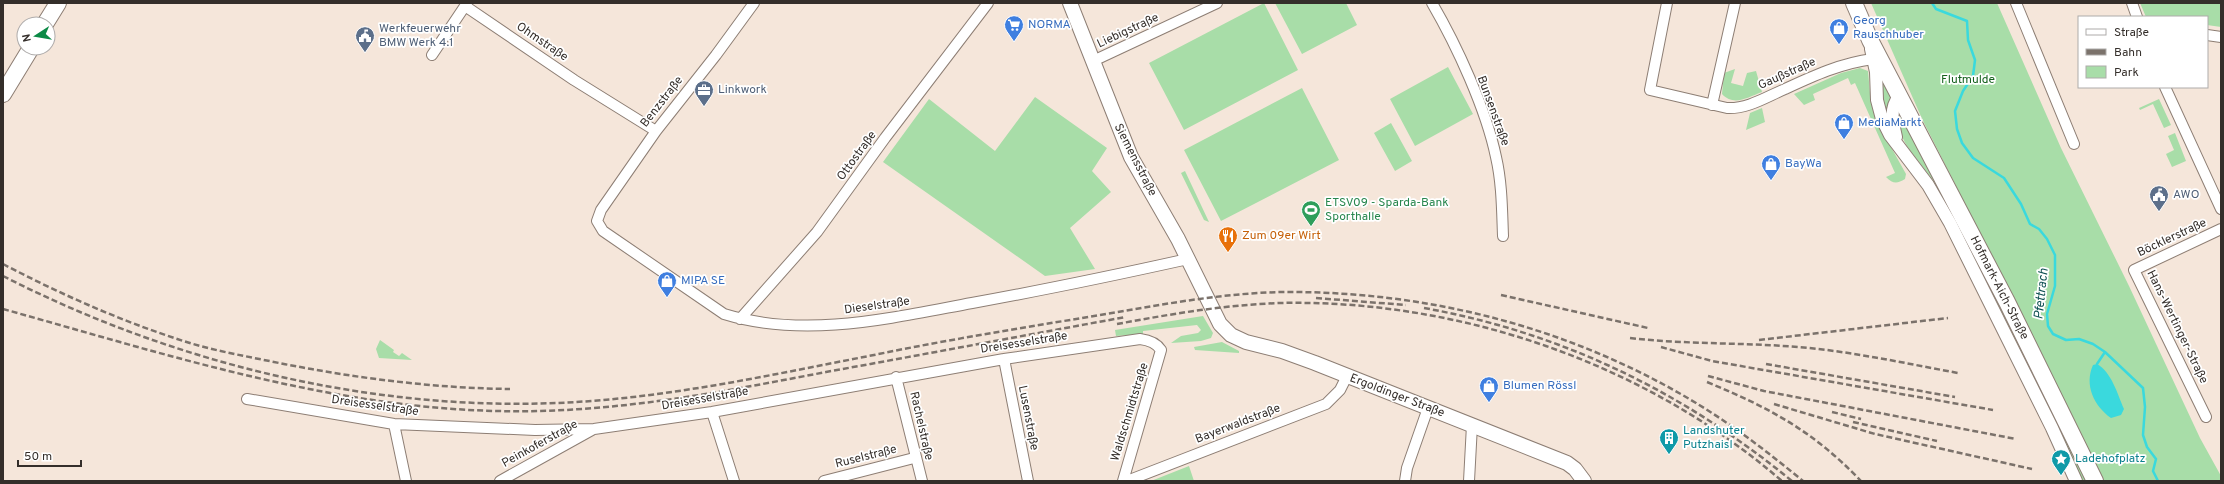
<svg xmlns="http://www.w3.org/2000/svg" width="2224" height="484" font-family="Overpass,sans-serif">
  <rect width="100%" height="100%" fill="#f5e6da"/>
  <path fill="#a8dda8" d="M1264,3L1298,70L1184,130L1149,63Z
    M1275,3H1346L1357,25L1302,54Z
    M1871,3H1997L2061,148L2129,286L2200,438L2221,476V481H2101L1982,237L1923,121Z
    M2140,3H2221V27L2207,25V17H2146Z
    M1448,67L1473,114L1415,146L1390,99Z
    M1860,68L1868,71L1870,93L1877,122L1906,174L1905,179C1897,184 1893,184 1886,177L1895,173L1855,83L1851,85L1848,78L1813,94L1815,100L1804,105L1794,94L1841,73Z
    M1735,69L1731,83L1743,86L1747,73L1756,71L1762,92C1748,97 1734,107 1722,94L1724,73Z
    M1880,73L1892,98L1888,121L1884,109Z
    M1302,88L1339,160L1221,221L1184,150Z
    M1035,97L1107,148L1092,171L1111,192L1070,228L1095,269L1045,276L883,162L929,99L995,151Z
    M2159,99L2171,125L2164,128L2153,104L2140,110L2139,108Z
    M1897,107L2040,380L2088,481H2083C2042,394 2000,306 1955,220C1947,204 1938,186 1926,171C1906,144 1900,144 1897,107Z
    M1762,108L1765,122L1746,130L1750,113Z
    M1391,123L1412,161L1395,171L1374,133Z
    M2175,133L2186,161L2172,167L2166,154L2174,150L2168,136Z
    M1185,171L1209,222L1204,220L1181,173Z
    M1203,316L1213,333L1211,338L1201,341L1171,343L1181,336L1198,333L1201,330L1197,325L1143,331V334L1116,336L1115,330Z
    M380,340L394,350L393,352L399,356L402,353L412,360L379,358L376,349Z
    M1222,342L1239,351V353L1195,350L1194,347Z
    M1189,466L1194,481H1151Z"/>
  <path fill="#3ad9dd" d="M2097,364C2112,373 2117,393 2124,409L2121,415L2111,418C2094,406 2084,385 2093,365Z"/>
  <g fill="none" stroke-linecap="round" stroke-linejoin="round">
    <path stroke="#3ad9dd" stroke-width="2.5" d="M1932,3L1936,9L1967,21L1968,40L1975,60L1973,76L1963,91L1955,111L1957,129L1962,143L1973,158L2004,178L2021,204L2030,224L2039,229L2047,239L2055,255V286L2047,314L2048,326L2053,334L2066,340L2079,339L2093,344L2105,352L2143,388L2145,407L2143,435L2147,447L2156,459L2153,471L2158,481
      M2097,364L2105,352"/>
    <defs>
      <path id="minor" d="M754,3L716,55L656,131L601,210L597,221L603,231L724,314C805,339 891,318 972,303C1044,290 1116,275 1188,259
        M1432,3C1457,46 1486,109 1496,157C1502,183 1502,210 1503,236
        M1667,3L1650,90L1727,108C1748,109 1766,97 1785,89C1813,76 1841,63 1873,59
        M2016,3L2074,144
        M2132,3L2137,17
        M465,6L574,80L656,131
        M2207,35L2221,37
        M432,55L467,3
        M1093,61L1217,3
        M2165,87L2221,209
        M1712,105L1735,3
        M740,319L817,232L885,138L988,3
        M1004,359L1028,481
        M896,377L922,481
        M247,399L394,424L535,430L594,429L712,412L1004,359L1140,339C1148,340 1156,342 1161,350L1123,481
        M712,412L734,481
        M2206,417L2134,270L2221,229
        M394,424L406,481
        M500,481L592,430
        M824,481L914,458
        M1127,481L1326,404L1340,390L1347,376
        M1405,481L1407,468L1428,408
        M1469,481L1472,425"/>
      <path id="tertiary" d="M1871,49L1876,72L1877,100L1882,119L1890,135L1928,185L1950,223L2052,428L2076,481
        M1896,137C1893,124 1889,108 1899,97"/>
      <path id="secondary" d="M1070,3L1131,157L1178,239L1220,324L1231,335L1246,342L1282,351L1315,363L1567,463L1575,469L1584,481"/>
      <path id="primary" d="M1854,3L1870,40L2007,302L2095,481
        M45,24L58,3
        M3,94L31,48"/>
    </defs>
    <use href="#minor" stroke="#8d7e74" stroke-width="12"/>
    <use href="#tertiary" stroke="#8d7e74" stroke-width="14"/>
    <use href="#secondary" stroke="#8d7e74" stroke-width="16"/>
    <use href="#primary" stroke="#8d7e74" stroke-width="18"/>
    <use href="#minor" stroke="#fff" stroke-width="10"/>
    <use href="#tertiary" stroke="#fff" stroke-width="12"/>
    <use href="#secondary" stroke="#fff" stroke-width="14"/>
    <use href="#primary" stroke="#fff" stroke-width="16"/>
    <path stroke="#7b726b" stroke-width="2.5" stroke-dasharray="6 3" stroke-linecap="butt" d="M3,264C64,296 128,324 193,344C221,352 250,357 279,363C355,378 432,388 510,389
      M3,276C177,365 380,414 576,402C677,396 775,374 874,355C951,339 1028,327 1106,314C1165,304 1224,293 1283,292C1429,291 1572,328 1696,403C1734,426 1769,453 1803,481
      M1501,295L1648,328
      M1316,298L1406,305
      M1424,308C1563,333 1683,392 1792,481
      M3,309C165,354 327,407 496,411C609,414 716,393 826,372C926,354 1026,335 1126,317
      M1117,324C1171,314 1224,305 1279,303C1459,299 1645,363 1782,481
      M1630,338C1690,345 1749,342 1809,348C1859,353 1909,364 1958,373
      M1759,340L1948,318
      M1661,347L1712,361L1993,410
      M1766,364L1955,397
      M1708,376L1764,391L2016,439
      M1707,382C1770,408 1813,431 1861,481
      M1774,404L1875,434L2032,469
      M1832,412L1861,419
      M1853,422L1937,441"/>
  </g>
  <defs>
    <symbol id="supermarket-pin" viewBox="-11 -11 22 30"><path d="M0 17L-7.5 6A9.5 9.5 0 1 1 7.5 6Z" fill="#3f7fe0" stroke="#fff"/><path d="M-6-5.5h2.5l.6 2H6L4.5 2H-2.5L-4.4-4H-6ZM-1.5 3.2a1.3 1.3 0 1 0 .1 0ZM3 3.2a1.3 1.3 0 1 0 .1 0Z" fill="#fff"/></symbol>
    <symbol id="shop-pin" viewBox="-11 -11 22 30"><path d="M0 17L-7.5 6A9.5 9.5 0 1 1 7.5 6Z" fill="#3f7fe0" stroke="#fff"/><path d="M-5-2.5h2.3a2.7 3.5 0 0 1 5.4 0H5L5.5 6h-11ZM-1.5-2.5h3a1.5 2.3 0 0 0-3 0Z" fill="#fff"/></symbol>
    <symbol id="civic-pin" viewBox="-11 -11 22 30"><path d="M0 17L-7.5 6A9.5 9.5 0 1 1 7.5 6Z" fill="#5c6f8a" stroke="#fff"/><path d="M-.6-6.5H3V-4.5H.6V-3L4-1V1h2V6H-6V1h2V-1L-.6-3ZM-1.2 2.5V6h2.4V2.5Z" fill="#fff"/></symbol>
    <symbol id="office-pin" viewBox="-11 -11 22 30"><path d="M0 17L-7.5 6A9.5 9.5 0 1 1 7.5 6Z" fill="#5c6f8a" stroke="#fff"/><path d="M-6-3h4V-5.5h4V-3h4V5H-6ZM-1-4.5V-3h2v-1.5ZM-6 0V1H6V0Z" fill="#fff"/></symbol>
    <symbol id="stadium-pin" viewBox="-11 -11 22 30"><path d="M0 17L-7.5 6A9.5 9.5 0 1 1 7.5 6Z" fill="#2e9e5b" stroke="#fff"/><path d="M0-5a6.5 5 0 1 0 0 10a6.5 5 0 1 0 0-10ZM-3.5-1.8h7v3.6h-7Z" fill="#fff"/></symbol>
    <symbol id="restaurant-pin" viewBox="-11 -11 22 30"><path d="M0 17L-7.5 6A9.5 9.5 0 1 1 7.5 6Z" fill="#e8710a" stroke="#fff"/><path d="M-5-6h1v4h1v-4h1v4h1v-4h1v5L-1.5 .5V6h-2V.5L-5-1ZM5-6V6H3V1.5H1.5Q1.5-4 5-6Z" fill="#fff"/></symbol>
    <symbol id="building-pin" viewBox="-11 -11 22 30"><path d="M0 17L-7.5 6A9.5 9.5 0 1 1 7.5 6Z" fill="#0f9aa8" stroke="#fff"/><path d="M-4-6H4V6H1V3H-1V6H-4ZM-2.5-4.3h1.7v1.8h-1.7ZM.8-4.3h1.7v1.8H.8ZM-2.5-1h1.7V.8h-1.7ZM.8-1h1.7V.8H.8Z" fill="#fff"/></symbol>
    <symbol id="sight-pin" viewBox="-11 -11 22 30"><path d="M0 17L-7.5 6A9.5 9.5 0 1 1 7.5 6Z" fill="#0f9aa8" stroke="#fff"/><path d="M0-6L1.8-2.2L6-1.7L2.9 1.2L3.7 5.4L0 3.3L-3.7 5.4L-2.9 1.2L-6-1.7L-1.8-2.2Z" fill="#fff"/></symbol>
  </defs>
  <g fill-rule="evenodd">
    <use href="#supermarket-pin" x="1003" y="14" width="22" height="30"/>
    <use href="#shop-pin" x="1828" y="17" width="22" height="30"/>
    <use href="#civic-pin" x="354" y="25" width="22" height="30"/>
    <use href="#office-pin" x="693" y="79" width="22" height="30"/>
    <use href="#shop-pin" x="1833" y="112" width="22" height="30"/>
    <use href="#shop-pin" x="1760" y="153" width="22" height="30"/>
    <use href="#civic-pin" x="2148" y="184" width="22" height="30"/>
    <use href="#stadium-pin" x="1300" y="199" width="22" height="30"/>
    <use href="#restaurant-pin" x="1217" y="225" width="22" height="30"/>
    <use href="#shop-pin" x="656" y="270" width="22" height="30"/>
    <use href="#shop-pin" x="1478" y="375" width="22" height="30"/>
    <use href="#building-pin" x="1658" y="427" width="22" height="30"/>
    <use href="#sight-pin" x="2050" y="448" width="22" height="30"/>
  </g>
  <g text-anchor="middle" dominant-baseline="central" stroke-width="3.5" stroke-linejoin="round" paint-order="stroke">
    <g font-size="12" fill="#366cbe" stroke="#fff" text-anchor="start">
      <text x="1853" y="21">Georg<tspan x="1853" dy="14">Rauschhuber</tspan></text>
      <text x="1028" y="25">NORMA</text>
      <text x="1858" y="123">MediaMarkt</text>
      <text x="1785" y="164">BayWa</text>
      <text x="681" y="281">MIPA SE</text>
      <text x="1503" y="386">Blumen Rössl</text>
    </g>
    <g font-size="12" fill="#4e5e75" stroke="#fff" text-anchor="start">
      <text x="379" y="29">Werkfeuerwehr<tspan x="379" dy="14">BMW Werk 4.1</tspan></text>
      <text x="718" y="90">Linkwork</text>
      <text x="2173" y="195">AWO</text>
    </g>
    <g font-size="12" fill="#342e2a" stroke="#fff">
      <text transform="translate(1128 31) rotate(-25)">Liebigstraße</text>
      <text transform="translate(542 42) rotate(34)">Ohmstraße</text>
      <text transform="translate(1787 74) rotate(-24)">Gaußstraße</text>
      <text transform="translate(662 102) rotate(-52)">Benzstraße</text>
      <text transform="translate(1493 111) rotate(70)">Bunsenstraße</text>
      <text transform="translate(857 156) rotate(-54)">Ottostraße</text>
      <text transform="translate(1135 160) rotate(63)">Siemensstraße</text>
      <text transform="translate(2172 238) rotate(-25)">Böcklerstraße</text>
      <text transform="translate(1999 288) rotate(63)">Hofmark-Aich-Straße</text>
      <text transform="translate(877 306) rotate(-8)">Dieselstraße</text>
      <text transform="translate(2177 327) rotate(64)">Hans-Wertinger-Straße</text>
      <text transform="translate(1024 343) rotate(-9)">Dreisesselstraße</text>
      <text transform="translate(1397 396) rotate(21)">Ergoldinger Straße</text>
      <text transform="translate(705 399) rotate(-10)">Dreisesselstraße</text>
      <text transform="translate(375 406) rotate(8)">Dreisesselstraße</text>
      <text transform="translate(1130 412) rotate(-73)">Waldschmidtstraße</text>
      <text transform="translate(1028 418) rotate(79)">Lusenstraße</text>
      <text transform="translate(1238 424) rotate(-21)">Bayerwaldstraße</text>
      <text transform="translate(921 426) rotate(77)">Rachelstraße</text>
      <text transform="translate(540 444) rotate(-29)">Peinkoferstraße</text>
      <text transform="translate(866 457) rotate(-14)">Ruselstraße</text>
    </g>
    <g font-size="12" fill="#16621e" stroke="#fff">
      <text x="1968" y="80">Flutmulde</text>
    </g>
    <g font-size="12" fill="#27864d" stroke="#fff" text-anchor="start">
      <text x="1325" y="203">ETSV09 - Sparda-Bank<tspan x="1325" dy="14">Sporthalle</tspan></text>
    </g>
    <g font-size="12" fill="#c56008" stroke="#fff" text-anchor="start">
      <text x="1242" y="236">Zum 09er Wirt</text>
    </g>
    <g font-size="12" fill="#0d838f" stroke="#fff" text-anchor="start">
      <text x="1683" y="431">Landshuter<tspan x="1683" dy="14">Putzhaisl</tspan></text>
      <text x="2075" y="459">Ladehofplatz</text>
    </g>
    <g font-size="13" font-style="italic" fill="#0f5153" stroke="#fff">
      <text transform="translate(2042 294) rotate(-84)">Pfettrach</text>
    </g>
  </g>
  <rect width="2224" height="484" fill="none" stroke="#342e2a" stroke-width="8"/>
  <rect x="2078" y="16" width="130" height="72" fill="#ffffff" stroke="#aeabaa"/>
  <rect x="2086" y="29" width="20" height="6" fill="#ffffff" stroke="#aeabaa"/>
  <text x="2114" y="36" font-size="12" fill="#342e2a">Straße</text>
  <rect x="2086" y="49" width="20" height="6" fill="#7b726b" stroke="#aeabaa"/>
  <text x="2114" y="56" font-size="12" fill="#342e2a">Bahn</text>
  <rect x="2086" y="66" width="20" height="12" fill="#a8dda8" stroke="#aeabaa"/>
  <text x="2114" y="76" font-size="12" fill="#342e2a">Park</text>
  <g transform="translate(36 36) rotate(258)"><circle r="19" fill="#ffffff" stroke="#aeabaa"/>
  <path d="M0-3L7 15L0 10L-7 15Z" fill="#0c8a46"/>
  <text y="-6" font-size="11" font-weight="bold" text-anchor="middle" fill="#342e2a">N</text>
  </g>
  <path d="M18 460v6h63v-6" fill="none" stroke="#342e2a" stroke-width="2"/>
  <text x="24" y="460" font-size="12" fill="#342e2a" stroke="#ffffff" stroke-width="3" paint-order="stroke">50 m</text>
</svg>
